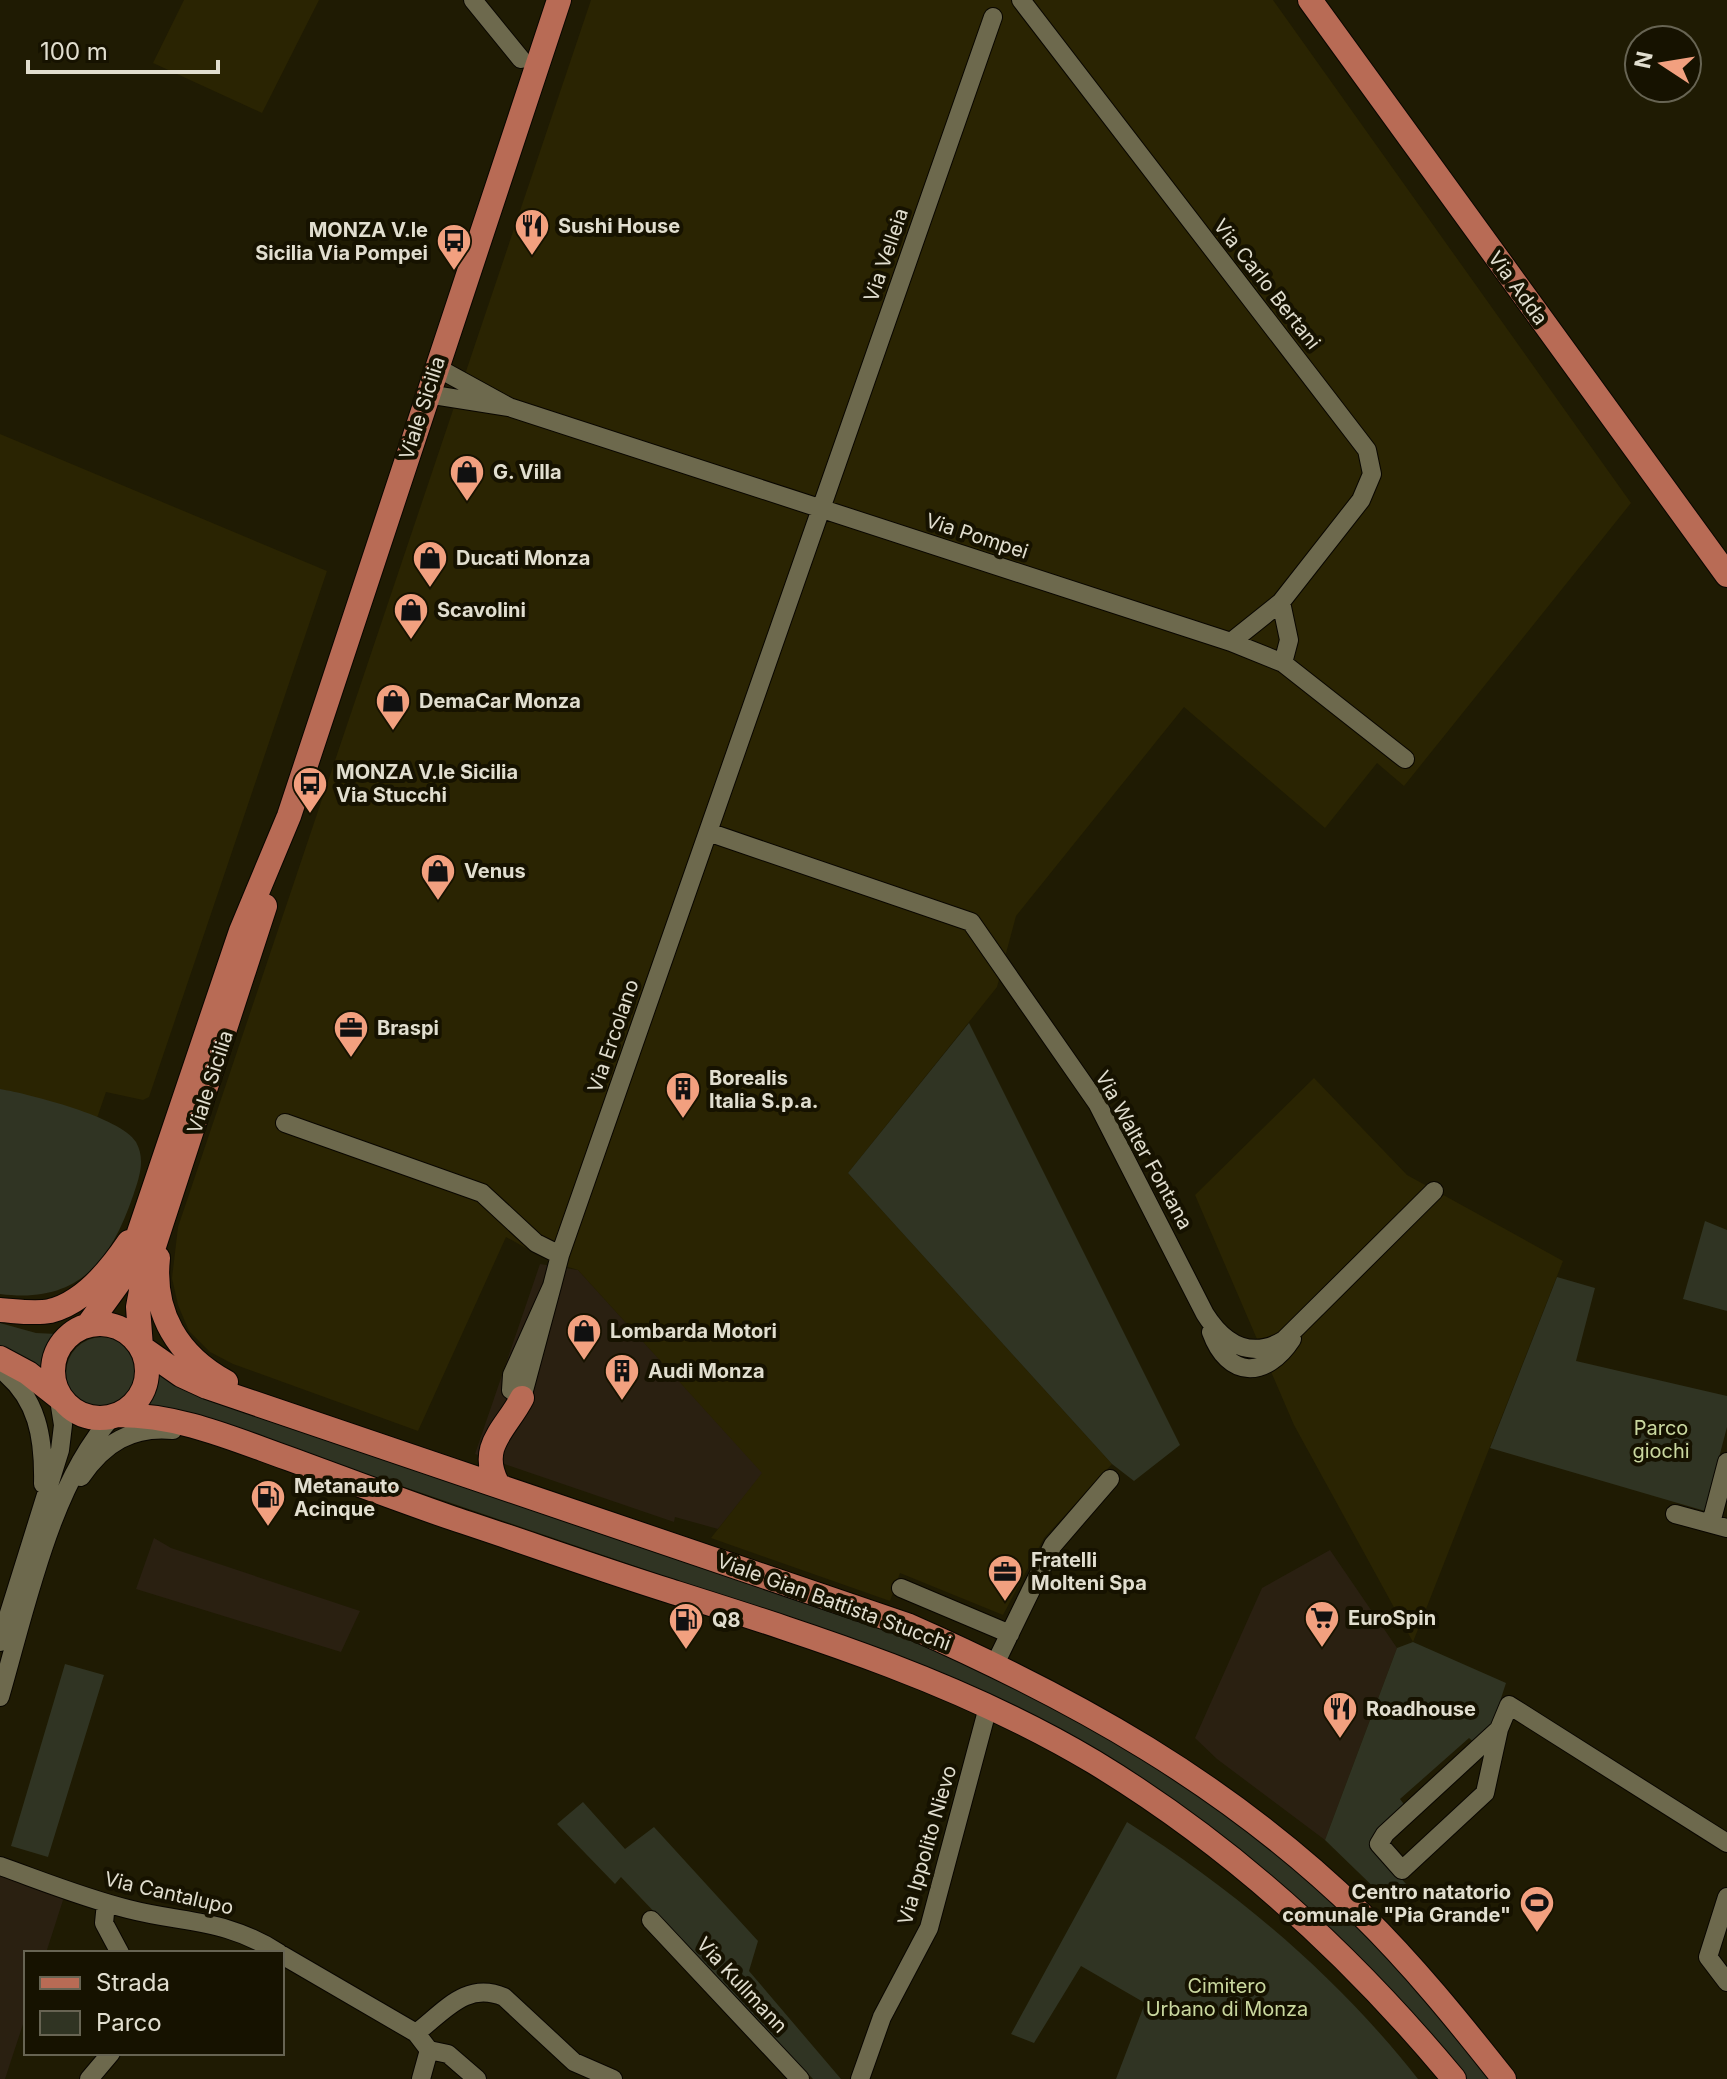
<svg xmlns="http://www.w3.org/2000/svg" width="1727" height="2079" font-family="Inter,sans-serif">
  <rect width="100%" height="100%" fill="#1f1b03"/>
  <path fill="#2a2011" d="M540,1264L578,1270L763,1473L718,1529L675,1517L674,1522L475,1454Z
    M154,1538L171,1548L360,1611L341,1652L136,1589Z
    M1330,1550L1397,1648L1325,1840L1217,1759L1195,1738L1262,1588Z
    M0,1875L64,1897L46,1953H26V2015L5,2079H0Z"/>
  <path fill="#2a2402" d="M184,0H319L262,113L153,63Z
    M591,0H1273L1631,503L1404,786L1377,763L1325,828L1184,707L1016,916L997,987L848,1173L1112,1464L1044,1538L1003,1615L900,1573L890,1601L711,1538L762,1473L578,1270L549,1261L506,1237L418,1431L233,1364L210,1352L189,1331L178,1305L172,1278L178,1227Z
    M0,434L327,571L149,1097L143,1100L106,1092L97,1118L0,1089Z
    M1314,1078L1407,1175L1563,1261L1413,1642L1294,1425L1195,1195Z"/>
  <path fill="#303423" d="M969,1023L1180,1445L1134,1481L1112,1464L848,1173Z
    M0,1089C29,1094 121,1117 136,1142C146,1160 139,1178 133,1196C110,1263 77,1304 0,1294Z
    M1705,1221L1727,1230V1311L1683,1299Z
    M1557,1277L1595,1288L1576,1361L1727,1396V1427L1705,1511L1490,1448Z
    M0,1323L36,1333L57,1334L47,1351L43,1371L0,1351Z
    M66 1373a36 36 0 1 1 72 0a36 36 0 1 1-72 0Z
    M155,1367L923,1639L1140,1751L1304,1873L1387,1952L1495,2079H1463L1127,1773L746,1604L197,1416L142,1408L153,1388Z
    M1413,1642L1506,1683L1491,1729L1476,1744L1469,1738L1400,1799L1406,1807L1373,1848L1407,1885L1389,1902L1325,1840L1397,1648Z
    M65,1664L104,1675L48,1857L11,1846Z
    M583,1802L625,1849L654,1827L758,1941L749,1971L841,2079H813L621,1877L615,1884L557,1824Z
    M1127,1822C1235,1890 1339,1978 1418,2079H1116L1145,2003L1081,1966L1034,2043L1011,2034Z"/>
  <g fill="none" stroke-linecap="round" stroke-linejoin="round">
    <defs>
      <path id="minor" d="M473,0L521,59
        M1021,0L1367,450L1372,474L1361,500L1281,602L1231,642
        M427,394L509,407L436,367
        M509,407L1231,642L1283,663L1405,759
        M1281,602L1289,640L1283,663
        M708,832L971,922L1097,1103L1205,1314C1224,1344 1251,1360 1284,1340L1434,1191
        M285,1123L482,1193L536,1243L560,1255
        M552,1286L560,1255L993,17
        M552,1286L522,1398L511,1390L512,1375Z
        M1211,1332C1228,1379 1266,1379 1292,1339
        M0,1369C38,1398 44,1438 43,1484
        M81,1477C104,1443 132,1426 173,1430
        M1675,1514L1727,1528
        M1711,1523L1727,1462
        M901,1588L1010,1634
        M0,1642L60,1450L63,1425L58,1393
        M995,1664L1053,1545L1110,1479
        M0,1697C26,1608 51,1484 113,1416
        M1499,1729L1385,1834L1379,1844L1402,1870L1485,1793L1499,1729L1509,1705L1727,1843
        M0,1866C42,1881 84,1898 128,1909C186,1924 224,1918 279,1953
        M1727,1897L1708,1957L1727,1982
        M106,1903L104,1923L120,1953
        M651,1920L800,2079
        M282,1955L416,2033L429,2050
        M416,2033C445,2011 466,1981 504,1997L574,2062L613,2079
        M429,2050L448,2054L477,2079
        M89,2079L111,2053
        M421,2079L429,2050
        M860,2079L882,2017L929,1928L988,1707"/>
      <path id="major" d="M1310,0L1727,575
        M158,1258C152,1313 178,1356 226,1382
        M0,1310C16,1311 35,1314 50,1311C84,1303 111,1269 129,1242
        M53 1371a47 47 0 1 1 94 0a47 47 0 1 1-94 0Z
        M88,1325L125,1274L241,931L289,816L559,0
        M141,1347L181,1375L207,1387L907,1625C1075,1699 1228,1784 1361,1914C1413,1965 1459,2022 1504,2079
        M141,1347L138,1307L143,1280L265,906
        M0,1358L28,1373L61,1399
        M118,1415C179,1415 231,1438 287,1458C342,1478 397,1499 452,1518C525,1542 597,1568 670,1591C815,1637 962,1683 1094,1762C1231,1845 1352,1956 1454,2079
        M497,1483C478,1446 506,1429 522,1398"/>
    </defs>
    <use href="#minor" stroke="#090600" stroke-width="20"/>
    <use href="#major" stroke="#090600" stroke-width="26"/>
    <use href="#minor" stroke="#6d694d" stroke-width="18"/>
    <use href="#major" stroke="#b86b55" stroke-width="24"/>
  </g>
  <defs>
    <symbol id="restaurant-pin" viewBox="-11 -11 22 30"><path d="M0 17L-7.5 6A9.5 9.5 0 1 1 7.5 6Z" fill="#f2a07f" stroke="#161200"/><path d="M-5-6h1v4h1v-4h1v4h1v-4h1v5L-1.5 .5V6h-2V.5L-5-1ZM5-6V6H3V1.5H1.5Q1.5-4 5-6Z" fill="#111"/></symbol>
    <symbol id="bus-pin" viewBox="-11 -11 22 30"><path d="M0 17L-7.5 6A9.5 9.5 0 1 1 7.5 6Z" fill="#f2a07f" stroke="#161200"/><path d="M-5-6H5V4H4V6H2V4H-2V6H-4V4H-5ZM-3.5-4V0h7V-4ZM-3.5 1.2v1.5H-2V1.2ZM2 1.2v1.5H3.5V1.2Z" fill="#111"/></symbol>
    <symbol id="shop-pin" viewBox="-11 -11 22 30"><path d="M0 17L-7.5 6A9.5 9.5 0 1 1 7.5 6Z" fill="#f2a07f" stroke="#161200"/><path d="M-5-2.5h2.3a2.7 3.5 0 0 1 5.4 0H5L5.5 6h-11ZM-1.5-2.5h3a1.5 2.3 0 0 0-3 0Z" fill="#111"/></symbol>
    <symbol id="office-pin" viewBox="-11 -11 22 30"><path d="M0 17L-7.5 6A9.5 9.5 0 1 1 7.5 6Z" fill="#f2a07f" stroke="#161200"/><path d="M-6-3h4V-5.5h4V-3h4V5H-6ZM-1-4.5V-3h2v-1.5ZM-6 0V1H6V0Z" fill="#111"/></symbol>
    <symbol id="building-pin" viewBox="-11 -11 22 30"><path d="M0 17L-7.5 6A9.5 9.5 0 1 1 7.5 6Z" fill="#f2a07f" stroke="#161200"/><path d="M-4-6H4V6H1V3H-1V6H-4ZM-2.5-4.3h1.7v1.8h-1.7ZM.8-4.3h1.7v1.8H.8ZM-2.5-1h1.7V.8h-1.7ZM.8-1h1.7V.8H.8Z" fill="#111"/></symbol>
    <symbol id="fuel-pin" viewBox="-11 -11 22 30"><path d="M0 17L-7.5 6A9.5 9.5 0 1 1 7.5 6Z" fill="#f2a07f" stroke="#161200"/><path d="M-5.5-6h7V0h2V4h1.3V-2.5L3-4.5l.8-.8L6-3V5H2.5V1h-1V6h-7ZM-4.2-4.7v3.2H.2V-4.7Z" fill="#111"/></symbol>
    <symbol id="supermarket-pin" viewBox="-11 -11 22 30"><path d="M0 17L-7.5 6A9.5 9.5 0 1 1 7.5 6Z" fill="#f2a07f" stroke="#161200"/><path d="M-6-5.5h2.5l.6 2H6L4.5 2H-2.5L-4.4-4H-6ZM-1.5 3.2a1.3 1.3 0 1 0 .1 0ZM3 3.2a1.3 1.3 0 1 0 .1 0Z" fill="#111"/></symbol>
    <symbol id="stadium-pin" viewBox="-11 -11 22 30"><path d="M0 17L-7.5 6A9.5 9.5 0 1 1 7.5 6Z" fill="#f2a07f" stroke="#161200"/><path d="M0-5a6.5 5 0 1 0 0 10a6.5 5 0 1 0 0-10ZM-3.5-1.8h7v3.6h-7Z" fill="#111"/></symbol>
  </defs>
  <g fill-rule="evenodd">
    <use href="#restaurant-pin" x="512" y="206" width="40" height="54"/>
    <use href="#bus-pin" x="434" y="221" width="40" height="54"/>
    <use href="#shop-pin" x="447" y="452" width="40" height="54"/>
    <use href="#shop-pin" x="410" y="538" width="40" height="54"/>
    <use href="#shop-pin" x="391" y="590" width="40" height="54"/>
    <use href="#shop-pin" x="373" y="681" width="40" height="54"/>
    <use href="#bus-pin" x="290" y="764" width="40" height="54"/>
    <use href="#shop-pin" x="418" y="851" width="40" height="54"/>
    <use href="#office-pin" x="331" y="1008" width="40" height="54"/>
    <use href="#building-pin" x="663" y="1069" width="40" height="54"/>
    <use href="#shop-pin" x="564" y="1311" width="40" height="54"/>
    <use href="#building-pin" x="602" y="1351" width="40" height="54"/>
    <use href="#fuel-pin" x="248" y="1477" width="40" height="54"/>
    <use href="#office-pin" x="985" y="1552" width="40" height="54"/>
    <use href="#supermarket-pin" x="1302" y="1598" width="40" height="54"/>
    <use href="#fuel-pin" x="666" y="1600" width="40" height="54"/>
    <use href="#restaurant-pin" x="1320" y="1689" width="40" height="54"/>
    <use href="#stadium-pin" x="1517" y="1883" width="40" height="54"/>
  </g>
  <g text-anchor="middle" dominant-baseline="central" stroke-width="8" stroke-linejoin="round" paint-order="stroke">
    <g font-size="20" font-weight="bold" fill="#e1decf" stroke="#161200" text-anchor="start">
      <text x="558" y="226">Sushi House</text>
      <text x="428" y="230" text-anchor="end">MONZA V.le<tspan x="428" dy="23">Sicilia Via Pompei</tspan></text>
      <text x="493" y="472">G. Villa</text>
      <text x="456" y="558">Ducati Monza</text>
      <text x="437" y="610">Scavolini</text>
      <text x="419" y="701">DemaCar Monza</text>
      <text x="336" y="772">MONZA V.le Sicilia<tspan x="336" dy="23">Via Stucchi</tspan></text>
      <text x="464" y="871">Venus</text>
      <text x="377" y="1028">Braspi</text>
      <text x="709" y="1078">Borealis<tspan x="709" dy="23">Italia S.p.a.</tspan></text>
      <text x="610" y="1331">Lombarda Motori</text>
      <text x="648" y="1371">Audi Monza</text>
      <text x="294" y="1486">Metanauto<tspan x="294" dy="23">Acinque</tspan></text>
      <text x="1031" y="1560">Fratelli<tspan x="1031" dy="23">Molteni Spa</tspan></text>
      <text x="1348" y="1618">EuroSpin</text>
      <text x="712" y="1620">Q8</text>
      <text x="1366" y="1709">Roadhouse</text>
      <text x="1511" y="1892" text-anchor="end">Centro natatorio<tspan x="1511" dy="23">comunale "Pia Grande"</tspan></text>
    </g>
    <g font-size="20" fill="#e1decf" stroke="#161200">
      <text transform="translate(886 255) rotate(-71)">Via Velleia</text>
      <text transform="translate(1267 284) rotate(52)">Via Carlo Bertani</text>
      <text transform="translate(1518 288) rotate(54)">Via Adda</text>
      <text transform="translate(422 408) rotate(-72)">Viale Sicilia</text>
      <text transform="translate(977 536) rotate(18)">Via Pompei</text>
      <text transform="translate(613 1036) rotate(-71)">Via Ercolano</text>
      <text transform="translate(210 1082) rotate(-72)">Viale Sicilia</text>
      <text transform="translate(1144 1150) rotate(61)">Via Walter Fontana</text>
      <text transform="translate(834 1602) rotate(20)">Viale Gian Battista Stucchi</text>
      <text transform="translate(927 1845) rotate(-74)">Via Ippolito Nievo</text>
      <text transform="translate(169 1893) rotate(13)">Via Cantalupo</text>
      <text transform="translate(742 1985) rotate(47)">Via Kullmann</text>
    </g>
    <g font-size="20" fill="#cad89f" stroke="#161200">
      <text x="1661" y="1428">Parco<tspan x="1661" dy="23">giochi</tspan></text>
      <text x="1227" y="1986">Cimitero<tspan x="1227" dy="23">Urbano di Monza</tspan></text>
    </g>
  </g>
  <rect x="24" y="1951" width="260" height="104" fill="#161200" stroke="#676453" stroke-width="2"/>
  <rect x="40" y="1977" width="40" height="12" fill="#b86b55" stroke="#676453" stroke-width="2"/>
  <text x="96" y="1991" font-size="24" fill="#e1decf">Strada</text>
  <rect x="40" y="2011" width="40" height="24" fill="#303423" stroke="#676453" stroke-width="2"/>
  <text x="96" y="2031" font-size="24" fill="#e1decf">Parco</text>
  <g transform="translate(1663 64) rotate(282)"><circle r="38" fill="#161200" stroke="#676453" stroke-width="2"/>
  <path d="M0-6L14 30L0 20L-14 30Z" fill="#f2a07f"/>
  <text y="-12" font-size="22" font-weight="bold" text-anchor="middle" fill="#e1decf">N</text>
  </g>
  <path d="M28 60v12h190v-12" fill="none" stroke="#e1decf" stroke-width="4"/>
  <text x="40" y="60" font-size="24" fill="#e1decf" stroke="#161200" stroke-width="6" paint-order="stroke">100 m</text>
</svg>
